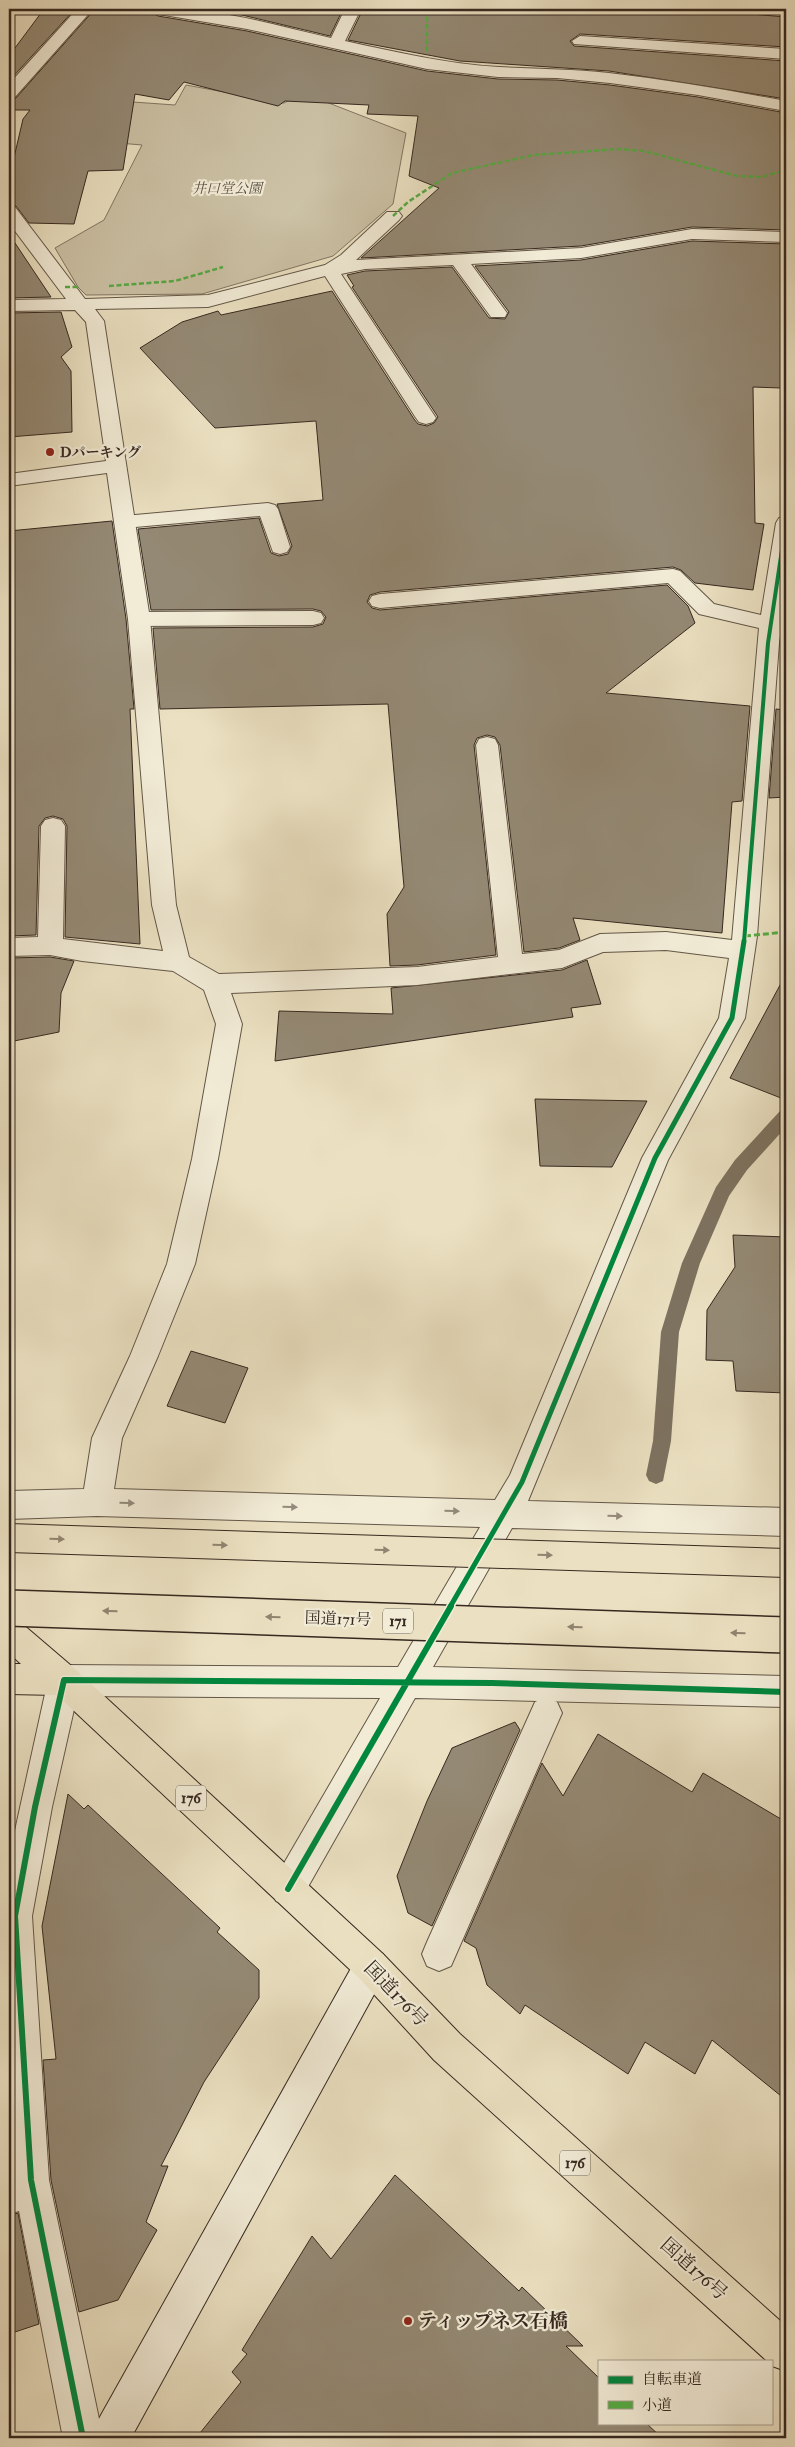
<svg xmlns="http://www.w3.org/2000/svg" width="795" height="2447" font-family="'IM FELL Double Pica','Noto Serif JP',serif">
  <rect width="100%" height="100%" fill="#ebe1c2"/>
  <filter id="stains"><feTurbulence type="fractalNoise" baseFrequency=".004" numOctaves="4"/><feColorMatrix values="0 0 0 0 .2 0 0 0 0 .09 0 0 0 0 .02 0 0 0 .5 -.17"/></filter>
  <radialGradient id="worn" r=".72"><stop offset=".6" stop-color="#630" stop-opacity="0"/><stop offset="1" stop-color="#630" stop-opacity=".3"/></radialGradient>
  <path fill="#ccc2a6" stroke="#817663" d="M186,85L284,103L303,93L406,133L393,204L333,256L202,294L86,295L78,287L55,248L104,220L142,145L107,142L133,102L175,105Z"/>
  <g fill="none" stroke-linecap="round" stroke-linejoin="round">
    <path fill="#7d7260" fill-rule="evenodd" d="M786,1109V1127L747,1170L729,1196L700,1263L679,1332L671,1441L663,1481L656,1484L649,1481L646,1475L653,1441L661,1332L682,1263L716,1187L735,1160L780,1111Z"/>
  </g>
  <path fill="#948974" stroke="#362920" d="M44,9H75L9,81V56Z
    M95,9H148L158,16L247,31L427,71L498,79L557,80L610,85L698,97L786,113V230L692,227L581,246L361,258L439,188L409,176L418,116L367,114L369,105L285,101L278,106L184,82L169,100L135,94L123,170L88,171L74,224L29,223L16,206L9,204V179L23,119L30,110H9V101L16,98Z
    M200,9H343L330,36L242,15Z
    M363,9H508L540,12L603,9H691L786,17V47L580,34L570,41L574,46L786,61V99L609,71L460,61L348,40Z
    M9,234L51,297L9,298Z
    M692,241L786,244V331L781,388L753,387L755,523L764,524L753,590L695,583L681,570L673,567L380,592L370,595L367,602L372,608L380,610L667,585L688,606L695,623L606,693L750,706L742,801L732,802L722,933L573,918L580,940L559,948L524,952L500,745L495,737L487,735L477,738L474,745L496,955L417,965L390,966L387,914L404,887L388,704L160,709L153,628L313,627L323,624L326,617L321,611L313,609L151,610L138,529L259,518L271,553L279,556L288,554L292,546L277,504L323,500L316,421L215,428L140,348L182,322L218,311L221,315L332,291L414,419L418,424L427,426L434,423L438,417L352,287L354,286L347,275L365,271L452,267L489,318L505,319L509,312L475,266L581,260Z
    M61,312L72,347L61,357L71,371L72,432L9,437V313Z
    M112,521L126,619L134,709H130L140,944L65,937L67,826L63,819L53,816L45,818L39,826L36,935L9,936V531Z
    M776,709L786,710V797L769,798Z
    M50,957L74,961L61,993L59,1032L9,1042V958Z
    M587,960L601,1004L571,1008L573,1017L275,1061L279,1011L393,1014L391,988L562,970Z
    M786,974V1100L730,1078Z
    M535,1099L647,1101L612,1167L540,1166Z
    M733,1235L786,1237V1393L736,1391L733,1361L706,1360L707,1310L735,1267Z
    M191,1351L248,1368L225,1423L167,1406Z
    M515,1722L520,1730L432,1926L408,1913L397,1876L427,1801L452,1748Z
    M598,1734L692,1792L703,1773L786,1822V2100L712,2040L695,2074L645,2042L628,2074L525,2005L520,2014L487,1985L476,1948L464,1941L542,1763L563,1796Z
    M68,1794L84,1809L88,1805L220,1928L217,1932L259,1970V1998L204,2082L161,2166H168L146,2222L157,2230L118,2300L79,2312L51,2180L43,2060L56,2059L42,1926Z
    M395,2175L519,2291L522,2287L583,2346H566L599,2378V2423H646L662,2438H196L241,2382L232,2372L247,2354L242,2350L312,2236L331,2259Z
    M18,2213L39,2324L9,2334V2216Z"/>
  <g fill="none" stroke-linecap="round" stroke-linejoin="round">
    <defs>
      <path id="lane" d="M268,503L275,505L278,509L290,547L287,552L280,554L273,552L260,516L124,528L117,527L114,522L117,517L124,516Z
        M313,611L321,613L324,618L321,623L313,625L139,626L131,624L128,619L131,614L139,612Z
        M546,1697L557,1702L562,1713L451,1966L439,1971L427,1966L422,1954L427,1942L535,1702Z"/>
      <path id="street" d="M77,9H93L15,97L9,99V84Z
        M150,9C210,5 273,25 331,38L345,9H361L345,41C396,52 447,64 499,67C536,69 572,69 609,73C669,80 728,90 786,101V111L698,95L610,83L557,78L498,77L427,69L247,29L158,14Z
        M580,36L786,49V59L574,44L572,41Z
        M9,206L15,207L85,299L208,295L325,265L341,255L387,212H399L402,216L399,220L356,260L581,248L692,229L786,232V242L692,239L581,258L471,264L507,313L505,317H491L453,265L365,269L341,274L436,418L433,422L426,424L419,422L416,418L325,276L208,307L95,309L104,321L150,619L176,905L189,957L219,974L417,967L498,957L476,745L479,739L487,737L495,739L498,745L522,954L559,950L600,934L666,932L732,940L759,628L699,614L668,583L380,608L372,606L369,601L372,596L380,594L673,569L680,571L714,604L761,615L776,523L779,518L786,517V592L779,643L757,936L745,1018L668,1160L528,1501L786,1508V1536L512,1528L433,1667L786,1676V1707L415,1698L300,1901L288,1906L276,1901L271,1889L276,1877L380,1698L77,1696L52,1807L32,1916L49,2180L103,2438H63L19,2211L9,2214V2174L12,2171L9,2112V1858L48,1680L53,1669L64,1665L398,1667L480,1527L97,1516L9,1519V1491L84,1489L92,1438L130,1356L167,1264L192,1159L216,1024L204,990L173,971L82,961L50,955L9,956V938L38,937L41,826L45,820L53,818L61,820L65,826L63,939L163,951L152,905L128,619L107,473L9,486V474L106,461L86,322L75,310L9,311V300L66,299L9,223ZM666,950L729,958L719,1018L642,1158L510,1475L495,1500L114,1489L122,1438L158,1356L195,1264L218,1159L242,1024L231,993L417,985L562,968L603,952Z"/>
      <path id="secondary" d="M371,1949L383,1954L388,1966L383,1978L131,2438H90L96,2424L359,1954Z"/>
      <path id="highway" d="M9,1618L20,1622L75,1669L383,1954L460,2034L786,2326V2371L772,2366L771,2361H767L434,2060L359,1978L57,1695L9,1694V1664H21L9,1653Z"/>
    </defs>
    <use href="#lane" stroke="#635748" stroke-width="2"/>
    <use href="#street" stroke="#635748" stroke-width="2"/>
    <use href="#secondary" stroke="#362920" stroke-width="2"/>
    <use href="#highway" stroke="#362920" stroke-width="2"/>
    <use href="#lane" fill="#f2ecd7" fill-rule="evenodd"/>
    <use href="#street" fill="#f2ecd7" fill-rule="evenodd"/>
    <use href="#secondary" fill="#f2ecd7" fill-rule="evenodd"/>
    <use href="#highway" fill="#ebe1c2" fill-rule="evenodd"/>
    <defs>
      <path id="highway-bridge-far1" d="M9,1538L786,1563"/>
      <path id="highway-bridge" d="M9,1608L786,1635"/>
    </defs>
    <use href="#highway-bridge-far1" stroke="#362920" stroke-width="30" stroke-linecap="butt"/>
    <use href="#highway-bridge" stroke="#362920" stroke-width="38" stroke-linecap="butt"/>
    <use href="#highway-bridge-far1" stroke="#ebe1c2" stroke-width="28"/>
    <use href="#highway-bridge" stroke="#ebe1c2" stroke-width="35"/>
    <path stroke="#55ab43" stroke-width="2.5" stroke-dasharray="5 2.5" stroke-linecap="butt" d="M427,9V54
      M393,216L408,202L452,173L534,155L618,149L644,151L737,176L762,177L786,170
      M109,286L175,281L223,267
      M65,287H78"/>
    <path stroke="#55ab43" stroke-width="3" stroke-dasharray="6 3" stroke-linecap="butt" d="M745,936L786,932"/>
    <defs>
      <path id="cycleway-far2" d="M744,942L768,643L786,523"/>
      <path id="cycleway-far1" d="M450,1607L522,1482L655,1158L732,1018L744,941"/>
      <path id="cycleway" d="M288,1889L451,1606
        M83,2438L31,2180L15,1916L35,1807L64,1680L492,1683L786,1692"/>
    </defs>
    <use href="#cycleway-far2" stroke="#f2ecd7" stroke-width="6"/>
    <use href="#cycleway-far1" stroke="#f2ecd7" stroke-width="8"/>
    <use href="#cycleway" stroke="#f2ecd7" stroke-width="9"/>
    <use href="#cycleway-far2" stroke="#00873e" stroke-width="4"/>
    <use href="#cycleway-far1" stroke="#00873e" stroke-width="5"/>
    <use href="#cycleway" stroke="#00873e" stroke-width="6"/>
  </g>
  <defs><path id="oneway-solid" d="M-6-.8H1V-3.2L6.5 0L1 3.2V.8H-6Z" transform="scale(1.25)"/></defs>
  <g fill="#948a7c">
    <use href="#oneway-solid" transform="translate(127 1503) rotate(1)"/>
    <use href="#oneway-solid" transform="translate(290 1507) rotate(1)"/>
    <use href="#oneway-solid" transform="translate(452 1511) rotate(1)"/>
    <use href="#oneway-solid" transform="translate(615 1516) rotate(2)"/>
  </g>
  <g fill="#908571">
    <use href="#oneway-solid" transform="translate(57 1539) rotate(2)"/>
    <use href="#oneway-solid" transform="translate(220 1545) rotate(2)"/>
    <use href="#oneway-solid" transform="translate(382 1550) rotate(2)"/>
    <use href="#oneway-solid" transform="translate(545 1555) rotate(2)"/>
    <use href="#oneway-solid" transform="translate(110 1611) rotate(-178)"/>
    <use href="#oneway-solid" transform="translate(273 1617) rotate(-178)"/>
    <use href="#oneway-solid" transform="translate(575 1627) rotate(-178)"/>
    <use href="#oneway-solid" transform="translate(738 1633) rotate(-178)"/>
  </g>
  <g fill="#8f2418" stroke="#f2ecd7" stroke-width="2">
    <circle cx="50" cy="452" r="5"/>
    <circle cx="408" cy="2321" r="5"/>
  </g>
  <g text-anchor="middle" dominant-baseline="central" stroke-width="4.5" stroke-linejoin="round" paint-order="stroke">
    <g font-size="14" font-style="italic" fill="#5c4f42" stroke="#f2ecd7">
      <text x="227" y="188">井口堂公園</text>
    </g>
    <g font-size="14" font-weight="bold" fill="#362920" stroke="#f2ecd7" text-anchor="start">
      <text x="60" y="452">Dパーキング</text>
    </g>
    <g fill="#f2ecd7" stroke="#6e6457" stroke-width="1">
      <rect x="383" y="1608.5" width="30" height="25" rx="4"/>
      <rect x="176" y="1785.5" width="30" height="25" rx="4"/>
      <rect x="560" y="2150.5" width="30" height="25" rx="4"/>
    </g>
    <g font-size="15" font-weight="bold" fill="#362920">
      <text x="398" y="1621">171</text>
      <text x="191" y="1798">176</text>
      <text x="575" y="2163">176</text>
    </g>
    <g font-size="16" fill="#362920" stroke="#f2ecd7">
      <text transform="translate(338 1619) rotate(2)">国道171号</text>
    </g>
    <g font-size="19" fill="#362920" stroke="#f2ecd7">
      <text transform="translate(396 1994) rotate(46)">国道176号</text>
      <text transform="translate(694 2269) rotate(42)">国道176号</text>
    </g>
    <g font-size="19" font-weight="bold" fill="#362920" stroke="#f2ecd7" text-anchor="start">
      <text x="418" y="2321">ティップネス石橋</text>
    </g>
  </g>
  <rect width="795" height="2447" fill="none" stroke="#ebe1c2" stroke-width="30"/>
  <rect x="10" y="10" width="775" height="2427" fill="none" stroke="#362920" stroke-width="2.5"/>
  <rect x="15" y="15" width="765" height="2417" fill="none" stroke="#362920"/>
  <rect x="598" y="2360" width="175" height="65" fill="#f2ecd7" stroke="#a79e8e"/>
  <rect x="608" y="2376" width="25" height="8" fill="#00873e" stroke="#a79e8e"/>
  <text x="642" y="2384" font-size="15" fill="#362920">自転車道</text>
  <rect x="608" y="2401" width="25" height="8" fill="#55ab43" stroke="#a79e8e"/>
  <text x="642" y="2410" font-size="15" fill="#362920">小道</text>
  <rect width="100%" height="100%" filter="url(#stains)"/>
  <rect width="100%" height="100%" fill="url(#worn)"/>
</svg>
